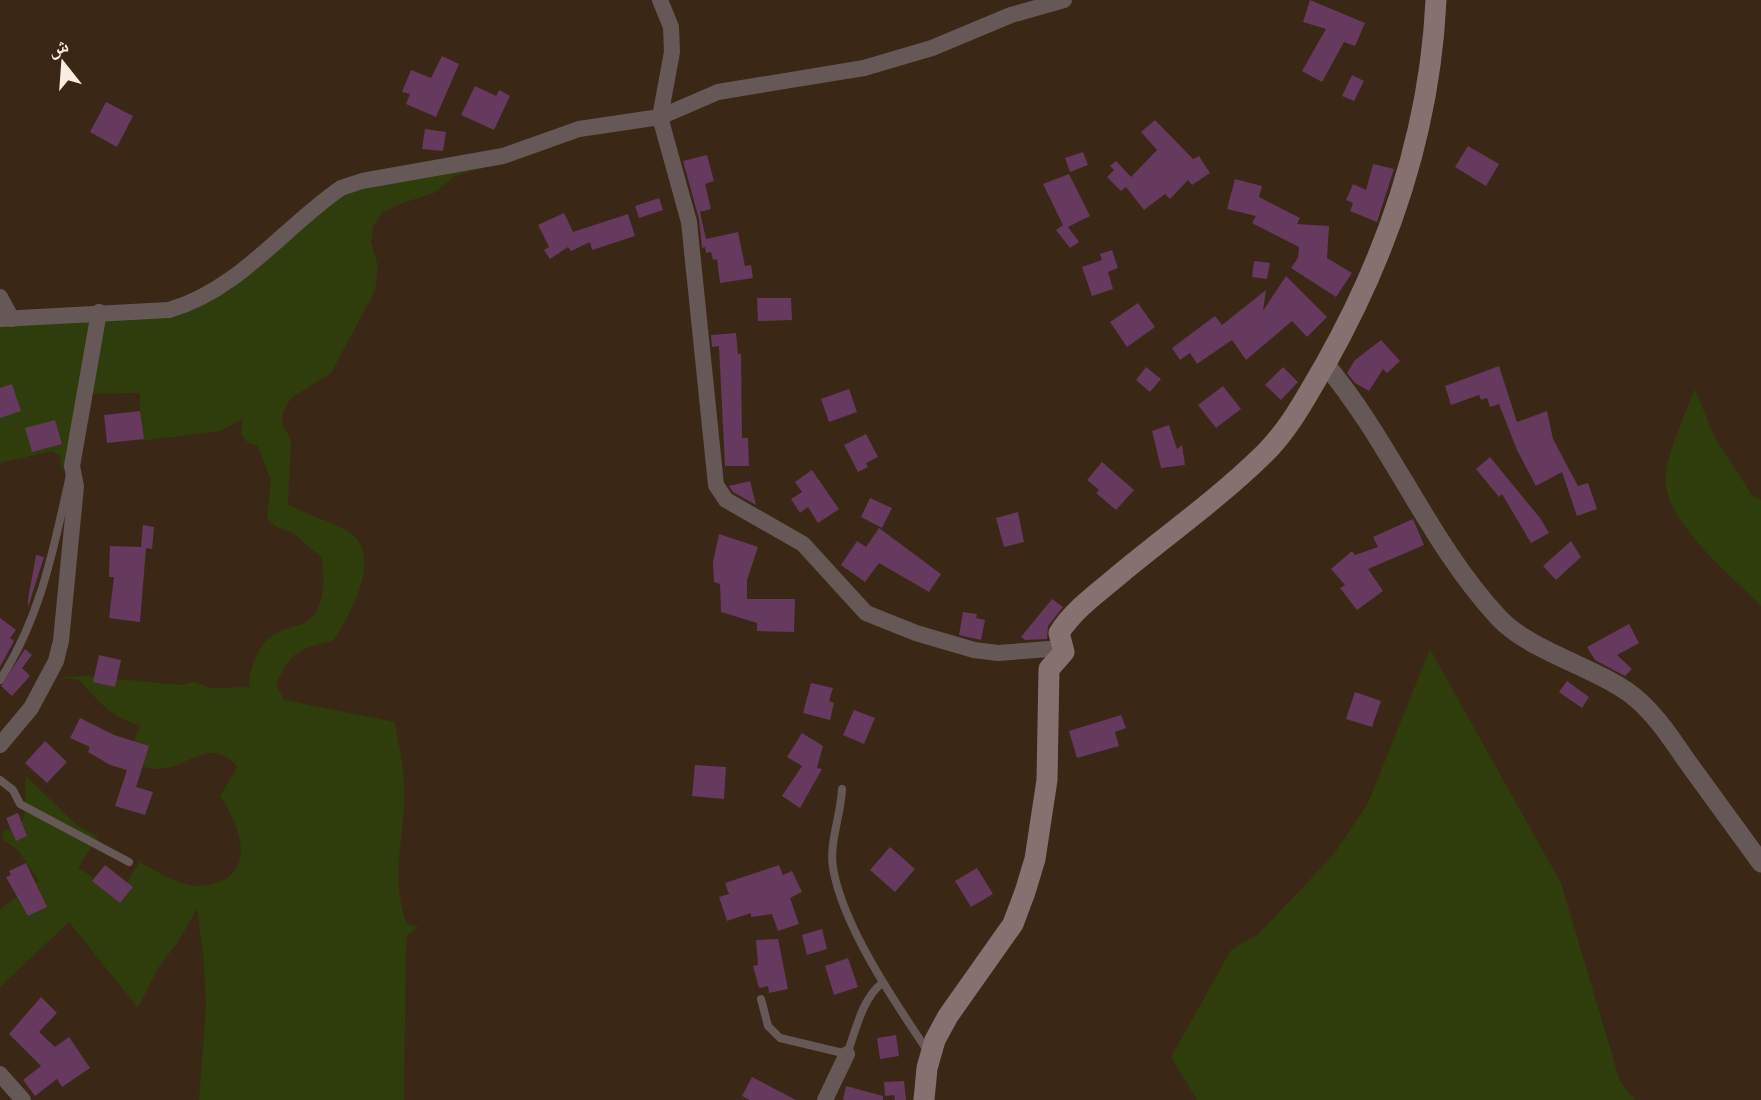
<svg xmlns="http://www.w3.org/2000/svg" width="1761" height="1100" font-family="Lora,'Noto Naskh Arabic',serif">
  <rect width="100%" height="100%" fill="#3b2715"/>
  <path fill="#2f3c0b" d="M494,165L455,176L434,193L400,204L382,213L373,227L371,242L378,266L375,291L331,373L291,398L282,414L283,425L291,440L288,504C307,516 329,520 348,531C385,554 350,615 334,640C297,651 294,648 276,684L284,700L395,722C398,742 404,765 404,786C406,833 389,878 407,924L419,927L408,934L406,948L404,1100H199L206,1006L204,961L197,909L178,942L158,968L138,1008L69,922L0,987V909L39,881L17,849L4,841L2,833L23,820C27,805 24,791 26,776L77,825L98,837L78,868L120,894L139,862C156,871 182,887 200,886C259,881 243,830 220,796L237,767C211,734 186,770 156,769C130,767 105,755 81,746L129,753L140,726C106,714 102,704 79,680L59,677L87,676L180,685L194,682L212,688L249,687C249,667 258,642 278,632C287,627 301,627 309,620C326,604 324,580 322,558L293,533L276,527L267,518L271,481L258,446L248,443L241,434L243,419L221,431L139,441L140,393L92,394L104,318L170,316L196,309L230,290L346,192Z
    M92,319L63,473L60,456L52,451L0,463V325Z
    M1695,389L1714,436L1752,495L1761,500V606C1732,576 1672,528 1666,486C1662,463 1686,411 1695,389Z
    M1430,649L1561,883L1620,1081L1635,1100H1197L1171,1057L1231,950L1258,934L1303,887L1336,851L1368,803Z"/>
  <path fill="#66395e" d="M1310,0L1365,23L1355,46L1344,42L1322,82L1302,71L1326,29L1303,22Z
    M442,56L459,64L436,117L406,104L410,94L402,92L411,70L431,78Z
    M1352,75L1364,81L1354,101L1342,96Z
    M475,86L496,96L499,90L510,96L494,130L461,115Z
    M106,102L133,116L117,147L90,132Z
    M1155,120L1193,159L1199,156L1210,173L1192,185L1188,180L1170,199L1165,194L1144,210L1126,187L1121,191L1107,177L1114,170L1110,166L1116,161L1131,177L1157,150L1141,132Z
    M425,129L446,132L443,151L422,149Z
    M1468,146L1499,164L1486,186L1455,167Z
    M1083,152L1088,165L1070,172L1065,158Z
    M707,155L714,181L705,184L711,209L700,212L706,239L738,232L745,266L751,265L753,278L720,283L717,259L713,260L711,252L706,253L705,247L702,248L699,219L683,161Z
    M1373,164L1394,169L1377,222L1350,211L1353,203L1346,200L1353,184L1366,190Z
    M1069,174L1090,216L1068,227L1079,242L1070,248L1056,230L1063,225L1043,184Z
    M1235,179L1262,186L1259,197L1300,218L1297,224L1329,226L1327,258L1352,273L1336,297L1291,268L1298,258L1299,247L1252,223L1256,216L1227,209Z
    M659,198L663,210L639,218L635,206Z
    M564,213L573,232L628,214L635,236L592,250L590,242L571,251L568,247L550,259L544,250L549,247L538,225Z
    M1112,250L1118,268L1108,272L1113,289L1092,296L1082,267L1102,260L1100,254Z
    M1254,261L1270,263L1267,279L1252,277Z
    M1286,276L1327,317L1307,337L1292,321L1246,360L1232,340L1197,364L1190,353L1180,360L1172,348L1215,316L1222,325L1266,290L1263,311Z
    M757,298H791L792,320L758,321Z
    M1138,303L1155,327L1127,347L1110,322Z
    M736,333L738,354H741L742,438H748L749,466H725L719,346L712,347L711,335Z
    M1381,340L1400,361L1387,373L1383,369L1369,391L1355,383L1347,373L1355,360Z
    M1499,366L1517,422L1547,411L1553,439L1578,486L1588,483L1597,509L1577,516L1562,472L1536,486L1517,450L1499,404L1490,407L1487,398L1481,400L1479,395L1451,405L1445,386Z
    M1146,367L1161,379L1150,392L1136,380Z
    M1283,367L1298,382L1281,400L1265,385Z
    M12,384L21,411L0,418V388Z
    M1223,386L1241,409L1216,428L1198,405Z
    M849,389L857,412L829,422L821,399Z
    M140,411L144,439L107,443L104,415Z
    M55,420L62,444L32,452L25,428Z
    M1169,425L1177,449L1182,445L1185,465L1161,468L1152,431Z
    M866,434L878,457L866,463L868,467L858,472L844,445Z
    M1490,457L1540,518L1549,533L1531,543L1502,494L1499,497L1476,469Z
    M1102,462L1134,490L1116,510L1096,493L1099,490L1087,480Z
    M812,470L839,509L818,523L808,507L800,513L791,499L802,492L795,482Z
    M750,481L756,505L733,492L729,486Z
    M870,498L892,508L882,528L861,517Z
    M1018,512L1024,542L1004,547L996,518Z
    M1413,519L1424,545L1368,569L1383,591L1357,610L1340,588L1345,585L1331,569L1352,551L1355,555L1378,547L1373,537Z
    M143,525L154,527L152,549L146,548L140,622L109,618L114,577H109L110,546L141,547Z
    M879,528L941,574L929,592L879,563L865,582L841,565L857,541L866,547Z
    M719,534L758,547L747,580V599H795L794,632L757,631V623L721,612L720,584L714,582L713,562Z
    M1571,541L1581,557L1556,580L1543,566Z
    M36,555L44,557L28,607V600Z
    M1052,599L1063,607L1048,626L1047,639L1025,640L1021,637Z
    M963,612L977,614L976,618L985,620L981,640L959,635Z
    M0,618L16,630L10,638L14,641L0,667Z
    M1629,624L1639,643L1617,655L1632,669L1625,676L1595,660L1587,647Z
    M25,649L32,655L22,668L30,676L12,696L1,686Z
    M99,655L121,660L115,687L93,682Z
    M1567,681L1589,697L1582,708L1559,692Z
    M811,683L833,688L829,701L834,703L830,720L803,713Z
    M1355,692L1381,701L1372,727L1346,719Z
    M854,710L875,718L864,744L843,735Z
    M1121,715L1126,728L1115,732L1119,746L1077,758L1069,731Z
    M80,718L114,735L149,746L136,787L153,792L145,815L115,806L127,770L110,765L88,752L90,747L70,738Z
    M802,733L823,746L817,768L822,769L800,808L782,796L802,766L787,757Z
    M45,741L67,762L47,783L25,763Z
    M695,765L726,767L724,799L692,796Z
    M18,813L27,836L16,841L6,818Z
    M890,847L915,869L895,892L870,870Z
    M26,863L47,907L28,916L6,877L11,875L9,871Z
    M105,865L133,887L120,903L92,881Z
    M779,865L783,875L792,871L802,892L790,898L799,924L778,931L772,914L751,917V913L727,921L719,897L729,894L725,883Z
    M977,868L993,894L971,907L955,881Z
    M822,929L827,949L807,955L802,935Z
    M778,939L788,989L769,993L768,986L759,988L753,966L758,965L756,940Z
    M848,958L858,987L834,995L825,966Z
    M41,997L57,1013L39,1032L55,1047L69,1037L90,1068L62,1087L57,1079L35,1096L23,1080L41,1066L9,1034Z
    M896,1035L899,1056L880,1059L877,1038Z
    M752,1077L796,1100H750L742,1096Z
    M904,1081L906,1100H895L894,1095L885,1096L884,1082Z
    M846,1086L883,1096V1100H843Z"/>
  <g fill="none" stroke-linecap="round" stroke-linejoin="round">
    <path stroke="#675858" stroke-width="8" d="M0,680C41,617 54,547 70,475
      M0,780L13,790L20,804L129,862
      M842,789C841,815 829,842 833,868C843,927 896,1004 929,1053
      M761,999L768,1026L780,1038L847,1054C856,1030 862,999 882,983"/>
    <path stroke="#675858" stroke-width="16" d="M660,0L671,27L672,52L660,117L689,222L716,485L726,500L803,544L866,613L916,633L974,650L998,653L1049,649L1064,652
      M0,297L12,319
      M0,319L169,310C239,290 283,228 341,188L362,181L503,156L579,129L660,117L718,92L864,68L932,48L1011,15L1064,0
      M0,745L31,708L56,661L61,641L76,486L72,466L99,312
      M0,1074L23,1100
      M825,1100L847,1054"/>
    <path stroke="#675858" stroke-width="19" d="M1325,364C1391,442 1429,543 1499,618C1530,651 1593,666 1632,695C1656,714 1672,740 1689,764C1713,797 1737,830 1761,863"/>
    <path stroke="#877170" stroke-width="21" d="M924,1100L927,1068L935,1040L948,1016L1013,924L1025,892L1035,859L1047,780L1049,669L1064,652L1059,633C1074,609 1099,592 1120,574C1167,535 1219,498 1263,455C1290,429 1307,395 1326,363C1389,251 1430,129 1436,0"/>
  </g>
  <g transform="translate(63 63) rotate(343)" stroke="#3b2715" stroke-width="5" paint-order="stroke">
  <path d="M0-5L12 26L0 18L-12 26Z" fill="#fbede2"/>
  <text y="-10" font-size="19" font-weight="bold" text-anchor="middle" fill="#fbede2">ش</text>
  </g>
</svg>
